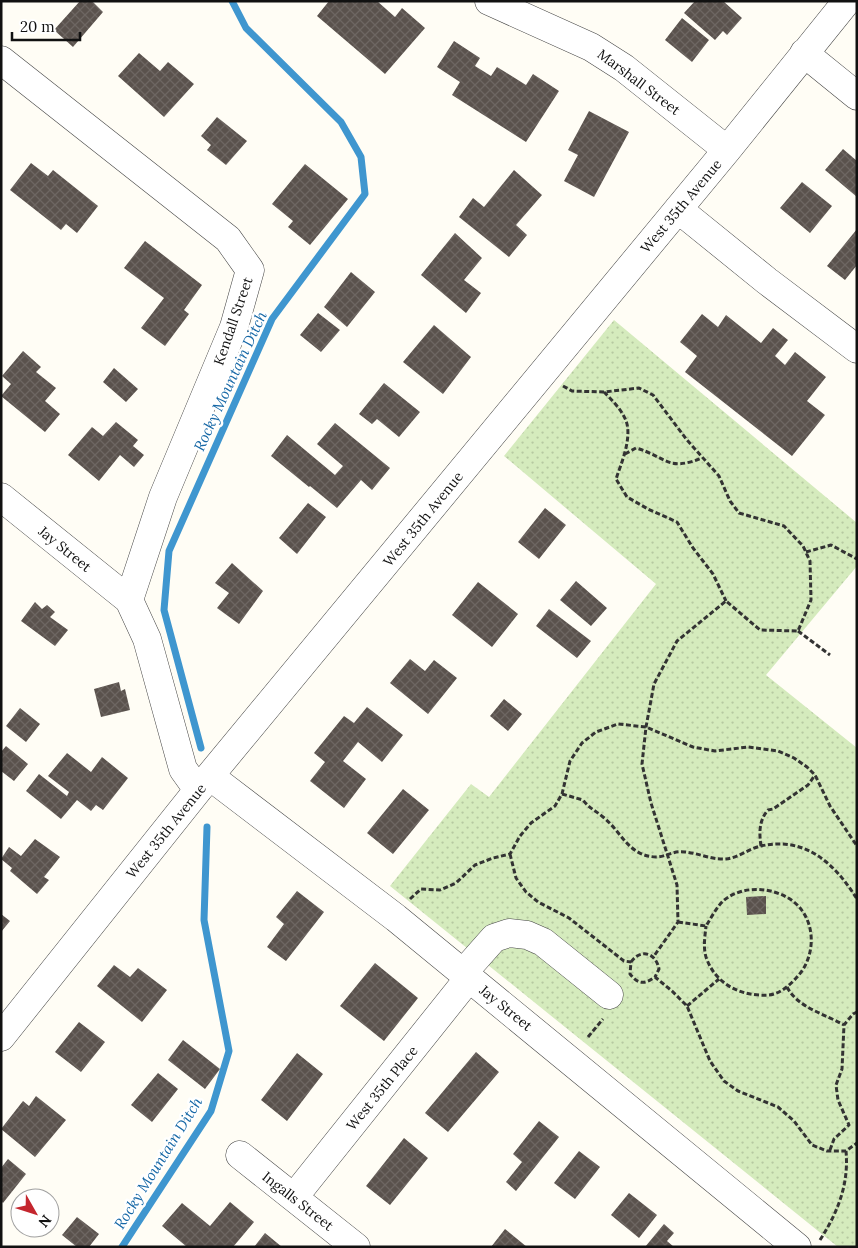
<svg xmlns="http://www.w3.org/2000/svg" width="858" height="1248" font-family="Lora,serif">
  <defs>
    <pattern id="green-dots" width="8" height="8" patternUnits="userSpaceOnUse" patternTransform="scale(1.25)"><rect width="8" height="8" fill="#d5ebbd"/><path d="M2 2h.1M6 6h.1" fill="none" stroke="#b6c8a1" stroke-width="1.8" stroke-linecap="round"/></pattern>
    <pattern id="building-cross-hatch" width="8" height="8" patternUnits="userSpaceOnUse" patternTransform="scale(1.25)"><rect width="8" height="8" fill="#5a524d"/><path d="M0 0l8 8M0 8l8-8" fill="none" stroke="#6d6662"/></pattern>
  </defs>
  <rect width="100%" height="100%" fill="#fffdf5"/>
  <path fill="url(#green-dots)" d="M614,320L857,523V566L766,675L857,748V1247H838L390,886L471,784L489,797L656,584L504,456Z"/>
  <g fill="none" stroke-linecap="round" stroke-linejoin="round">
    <path stroke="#3f96cf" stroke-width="7" d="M201,748L164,610L169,551L272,319L365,194L361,157L341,122L246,28L232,1
      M122,1247L211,1111L229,1051L204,920L207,827"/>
  </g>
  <path fill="url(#building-cross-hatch)" d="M80,1H92L103,12L73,47L54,30Z
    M329,1H377L395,17L402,8L425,28L385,74L317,16Z
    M695,1H723L742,18L727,35L723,31L715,40L684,13Z
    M682,18L709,40L692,62L665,40Z
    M454,41L480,58L475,66L491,76L497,67L526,85L533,74L559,91L526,142L452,95L460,82L437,67Z
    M139,53L160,71L168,62L194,84L164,117L118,76Z
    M589,111L629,132L594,197L564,181L578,155L568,150Z
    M217,117L247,141L226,165L207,150L211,145L201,136Z
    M843,149L857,161V197L825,170Z
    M31,163L48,176L53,170L98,206L77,233L66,224L61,230L10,190Z
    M305,164L348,199L310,245L288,227L293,221L272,204Z
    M514,170L542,195L516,225L527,235L509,257L459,217L473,198L484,207Z
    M802,182L832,206L810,233L780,208Z
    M857,229V265L845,280L827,266Z
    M455,233L482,258L464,280L481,293L466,313L421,275Z
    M145,241L202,285L184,310L189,314L165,346L141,328L164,298L124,268Z
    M351,272L375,292L347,327L324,307Z
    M318,313L340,330L321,352L300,335Z
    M702,314L718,327L726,315L761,343L773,328L788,340L775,356L785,365L795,352L826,377L807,401L825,415L792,456L685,372L697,356L680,342Z
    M434,325L471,357L443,394L403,362Z
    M23,351L41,367L36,372L56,388L45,401L60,414L45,432L1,396L11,384L2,376Z
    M114,368L138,389L126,402L103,382Z
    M384,383L420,412L399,437L377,419L372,424L359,414Z
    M116,422L138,440L133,446L144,455L134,467L120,455L99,481L68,455L92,427L103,436Z
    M335,423L390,468L372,490L361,480L337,508L310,486L309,487L271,456L287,435L335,475L343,466L317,444Z
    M308,503L326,517L297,554L279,538Z
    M545,508L566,525L539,559L518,542Z
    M232,563L263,591L239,624L217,608L229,593L215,583Z
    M576,581L607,608L591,626L560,600Z
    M478,582L518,614L492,647L452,615Z
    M35,602L42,609L47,605L55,612L50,617L68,630L55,646L21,621Z
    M549,609L591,641L577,658L536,626Z
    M410,659L425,671L434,660L457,678L428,714L390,683Z
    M119,682L121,691L125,689L130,710L101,717L94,689Z
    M504,699L522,714L508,731L490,716Z
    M367,707L403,735L382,762L358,742L343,761L366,779L344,808L310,781L325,762L314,753L344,716L354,723Z
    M20,708L40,724L26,742L6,726Z
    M6,746L28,764L14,781L1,771V752Z
    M67,753L91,772L102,757L128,778L103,810L96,805L91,811L77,800L61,819L26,791L39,774L67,796L69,792L48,776Z
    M403,789L429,810L393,854L367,833Z
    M35,839L60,857L44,877L49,880L37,894L10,871L12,868L1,859L9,847L21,856Z
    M297,891L324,912L286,961L267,947L284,924L276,917Z
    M766,896V914L747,915L746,897Z
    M1,914L10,921L1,932Z
    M375,963L418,998L384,1041L340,1006Z
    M114,965L130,977L138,968L167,990L142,1022L97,986Z
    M79,1022L105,1042L81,1072L55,1052Z
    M183,1040L220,1069L205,1089L168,1060Z
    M476,1052L499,1072L448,1132L425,1113Z
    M297,1053L323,1074L287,1121L261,1100Z
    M158,1073L178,1089L152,1122L131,1105Z
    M36,1096L66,1120L35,1157L1,1129L23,1101L29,1106Z
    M539,1121L559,1137L516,1191L506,1182L522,1162L513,1154Z
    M404,1138L428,1158L390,1205L366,1186Z
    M579,1151L600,1167L575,1199L554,1183Z
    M8,1159L26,1174L3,1203L1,1201V1168Z
    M629,1193L657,1215L639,1238L611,1215Z
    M230,1202L254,1222L233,1247H187L162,1226L182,1203L210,1226Z
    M77,1217L99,1234L89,1247H77L62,1235Z
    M664,1224L674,1233L667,1241L674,1247H645Z
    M505,1229L527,1247H491Z
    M265,1233L282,1247H254Z"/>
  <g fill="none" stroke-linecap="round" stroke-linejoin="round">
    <defs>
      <path id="minor" d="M489,1L591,47L624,68L727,150
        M804,53L857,96
        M1,60L228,239L250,270L234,327L163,497L129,600L147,639L183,769L198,790
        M678,209L767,281L857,349
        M1,497L129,600
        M211,777L396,918L797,1247
        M463,973L494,938L509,933L527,935L543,942L609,995
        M1,1037L198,790L727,150L847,1
        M240,1155L356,1247
        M294,1197L469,978"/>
    </defs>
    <use href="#minor" stroke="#444" stroke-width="29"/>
    <path stroke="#333" stroke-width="3" stroke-dasharray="5 2.5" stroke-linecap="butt" d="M563,386L572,391L604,392L639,388L653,395L687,440L719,476L730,501L739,513L784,526L803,546L810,561L811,600L798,631L760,630L726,601L677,641L654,684L646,727L642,764L651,803L677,885L678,922L654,956
      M604,392C612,400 624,412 627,424C631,441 621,464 616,479L627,497L648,509L677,522L693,548L713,574L726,601
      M625,454L636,448C667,457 667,472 702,458
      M806,552L831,545L857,559
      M798,631L830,655
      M562,794L583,800C590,809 595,810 603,817C622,832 628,856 656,857C666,857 674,850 685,852C698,853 712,860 726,859C738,858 750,848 761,846C806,836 835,864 857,899
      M761,846C759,833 759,820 768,810L773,809L808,785L815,775
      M510,854L516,878L526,892L538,902L569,918L624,961L631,962L630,974C638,984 644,985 655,977L672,991L687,1006L710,1061L724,1081L738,1091L778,1107L794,1121L812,1145L827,1151H846
      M410,899L421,889L440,890L456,883L475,865L493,858L510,854L520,836L531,823L555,806L562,794L570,761L582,743L596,732L618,724L646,727L693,747L715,751L748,747L778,751L794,758L807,767L815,775L830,806L857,846
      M678,922L706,926C711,918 716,908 723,901C743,884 775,887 794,902C817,921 816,957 797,977C790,985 780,994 769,995C741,997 715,984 706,957C703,947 705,936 706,926
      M631,962C641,948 656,953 659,969L655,977
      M787,987C798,1008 825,1014 844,1025
      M687,1006L719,979
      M588,1037L603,1019
      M830,1150L834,1139L849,1125L838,1100L836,1085L842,1069L844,1025L853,1014L857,1012
      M820,1240C838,1212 849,1184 846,1151L857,1143"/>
    <use href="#minor" stroke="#fff" stroke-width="28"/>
  </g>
  <g text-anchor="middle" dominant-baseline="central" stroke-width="5" stroke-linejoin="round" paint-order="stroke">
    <g font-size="14" fill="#111" stroke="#fff">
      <text transform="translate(639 82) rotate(37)">Marshall Street</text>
      <text transform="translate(681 206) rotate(-50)">West 35th Avenue</text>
      <text transform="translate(233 321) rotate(-71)">Kendall Street</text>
      <text transform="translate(423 519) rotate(-51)">West 35th Avenue</text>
      <text transform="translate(65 549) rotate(39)">Jay Street</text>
      <text transform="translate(166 831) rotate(-51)">West 35th Avenue</text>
      <text transform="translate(506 1008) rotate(39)">Jay Street</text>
      <text transform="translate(382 1088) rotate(-51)">West 35th Place</text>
      <text transform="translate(298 1201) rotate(38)">Ingalls Street</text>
    </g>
    <g font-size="15" font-style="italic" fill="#1768a6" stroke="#fff">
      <text transform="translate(230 381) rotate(-65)">Rocky Mountain Ditch</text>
      <text transform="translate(158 1163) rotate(-58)">Rocky Mountain Ditch</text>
    </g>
  </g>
  <rect width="858" height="1248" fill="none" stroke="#111111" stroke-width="5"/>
  <g transform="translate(35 1213) rotate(129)"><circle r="24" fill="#ffffff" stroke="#a0a0a0"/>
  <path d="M0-4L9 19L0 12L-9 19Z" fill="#c4262e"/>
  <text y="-8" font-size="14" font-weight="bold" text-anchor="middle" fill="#111111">N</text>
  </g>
  <path d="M12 32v8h68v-8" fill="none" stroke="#111111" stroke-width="2.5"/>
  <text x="20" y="32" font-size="15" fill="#111111" stroke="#ffffff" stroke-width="4" paint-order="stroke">20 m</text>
</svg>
